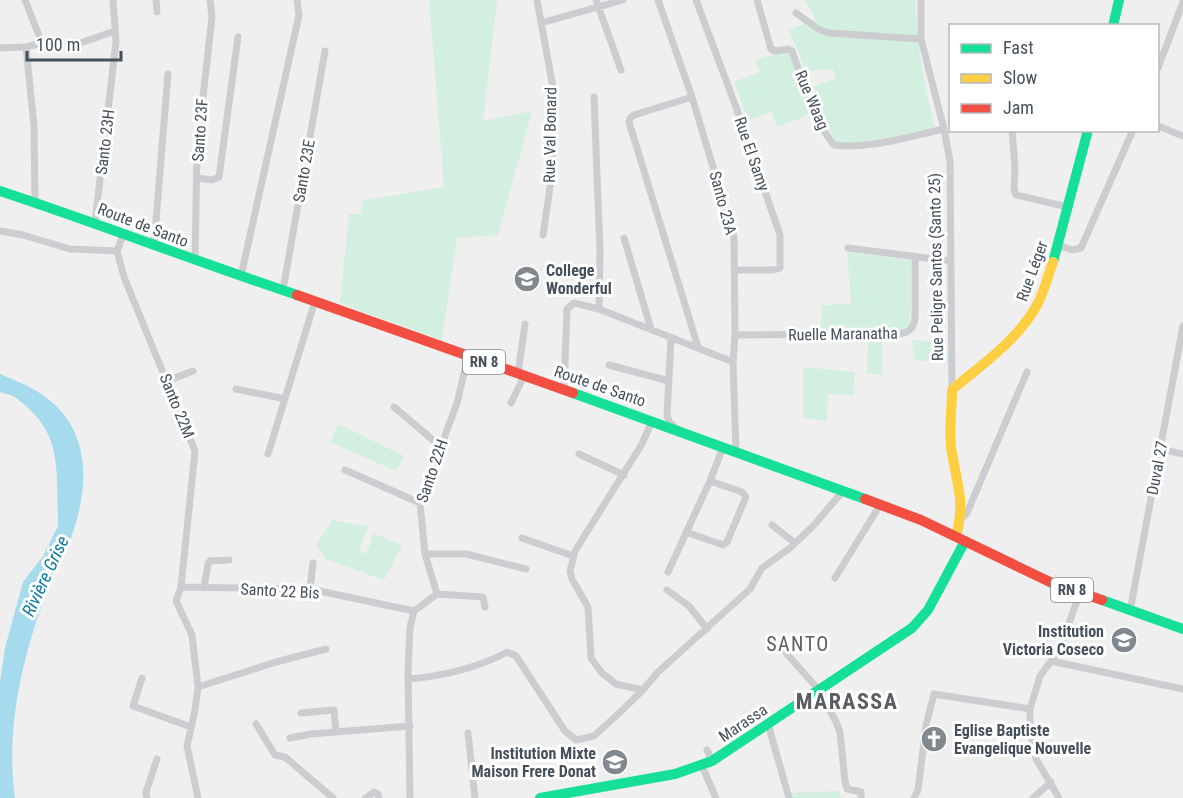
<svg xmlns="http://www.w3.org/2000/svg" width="1183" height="798" font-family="'Roboto Condensed',sans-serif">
  <rect width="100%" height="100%" fill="#f0efef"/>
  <path fill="#d3efdf" d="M429,0H497L483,121L532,111L498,235L457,238L442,340L340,303L349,214H362L361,201L444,187Z
    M805,0H916C915,44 925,86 935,128L864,143L837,144L822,117L811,87L836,78L833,69L806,71L789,30L815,19Z
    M790,50L814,113L777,127L771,112L748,120L734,82L760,72L756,60Z
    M847,252L911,260L910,332H820L822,305L851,304Z
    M868,339H882V375L867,373Z
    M912,340L946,343L948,363L914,360Z
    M803,367L855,372L854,395L828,394L827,421L803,418Z
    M339,424L404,456L396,471L330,442Z
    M333,520L368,527L359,550L367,554L373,533L402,545L384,580L325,559L316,544Z
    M840,791L841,798H790L789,793Z"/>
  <path fill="#a6dbee" d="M0,374C11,379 23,383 33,389C92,422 91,482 71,538C67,551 58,562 53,575C48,584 46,595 42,605C20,667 6,733 15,798H0V682L5,648L23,582L43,556L58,526V516C56,477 62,440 31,411C26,406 20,400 13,396C9,394 4,394 0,392Z"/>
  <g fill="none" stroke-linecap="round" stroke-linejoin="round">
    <path stroke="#cbcdd0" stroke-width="7" d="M156,0L157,12
      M537,0L554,93L552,174L543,235
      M596,0L621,70
      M658,0L692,97L734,237L735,335L733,362L736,452
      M696,0L736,107L780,235V268L772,270H735
      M757,0L771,49L775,51L788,49L792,51C804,83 812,118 834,145C867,150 911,136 944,129
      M921,0V39L944,129L950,161L952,390
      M796,13L818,29L829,33L921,39
      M541,23L623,0
      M83,42L115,31
      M26,47L34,126L35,203
      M0,48L26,47L42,43L25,0
      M1158,68L1183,2
      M594,97L600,252L599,309
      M692,97L634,115L630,118L629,122L698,347
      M1158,126L1183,136
      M1012,130L1015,168L1014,188L1016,195L1068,207
      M198,178L212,180L219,177L238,37
      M95,222L116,42L113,0
      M0,231L23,235L70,249L117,251
      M124,233L117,251L124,277L195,451L181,587L176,601L192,635L198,687L195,710L187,746L198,798
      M624,238L651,329
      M154,245L168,74
      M1058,245L1072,250L1081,248L1133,130
      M848,248L950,261
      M195,261L197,150L212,17L210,0
      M241,276L299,15L297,0
      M283,290L325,51
      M735,335L894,334C905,334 913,332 915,319V257
      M671,338L667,416L670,423L676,428
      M609,365L669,381
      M518,373L525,324
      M167,381L193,371
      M236,389L285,399
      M564,390L567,309L574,303L599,309L733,362
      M511,403L524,376
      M394,407L440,446
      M1160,449L1183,454
      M268,454L315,301
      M579,454L624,475
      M345,470L420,503
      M962,518L967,513L1027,372
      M772,525L795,543
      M686,532L723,545L727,542L746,497L742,492L710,481
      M522,538L573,556
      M425,554H466L526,569
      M668,572L710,481L723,447
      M835,578L880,505
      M181,587L310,589L414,611
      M204,588L208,564L210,561L229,560
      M310,589L313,563
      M667,590L689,606L707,629
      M437,594L483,597L485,607
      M414,611L437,594L425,554L420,503L457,403L468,357
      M1130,611L1183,326
      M777,643L819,690L836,722L840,732L845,781L847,789L861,792V798
      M1051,661L1183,689
      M142,678L133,706L191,727
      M408,679C439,677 481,667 507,652L516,656L565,731L576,740L594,736L617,715L643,690L657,673L750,589L762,568L790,548L814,525L843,491
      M198,687L276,662L326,649
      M643,690L616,684L602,673L591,658L588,607L572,579L570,571L575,551L642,444L652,421
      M301,713L334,710L336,732
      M256,724L275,755L285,757L333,798
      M768,724L789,798
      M468,733L475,798
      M290,738L311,734L410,726
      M707,750L712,761
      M702,766L716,798
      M147,798L146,792L157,759
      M366,798L374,792L378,794L379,798
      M410,798L408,673L410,627L414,611
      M914,798L918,790L926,725L934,694L1030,709
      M1033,798L1051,782
      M1059,798L1036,759L1030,730V709L1040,676L1059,650L1080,593"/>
    <path stroke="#16e098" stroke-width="10" d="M1113,26L1119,0
      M0,191C100,224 198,262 297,295
      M1053,262L1088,130
      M573,393L865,499
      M1102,600L1183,629
      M540,798L675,774L712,761L912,628L928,610L965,541"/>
    <path stroke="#ffcf43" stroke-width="10" d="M956,536C966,499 956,483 951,447C949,428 952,409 952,390C981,365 1018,340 1037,305C1044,292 1048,276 1053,262"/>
    <path stroke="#f24e42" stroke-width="10" d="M297,295L573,393
      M865,499L921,520L1052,583L1102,600"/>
  </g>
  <defs>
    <symbol id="school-disc" viewBox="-11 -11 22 22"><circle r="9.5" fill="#82888f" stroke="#fff"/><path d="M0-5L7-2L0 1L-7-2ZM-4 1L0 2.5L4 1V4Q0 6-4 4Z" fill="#fff"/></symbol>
    <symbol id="church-disc" viewBox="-11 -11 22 22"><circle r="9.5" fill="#82888f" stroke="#fff"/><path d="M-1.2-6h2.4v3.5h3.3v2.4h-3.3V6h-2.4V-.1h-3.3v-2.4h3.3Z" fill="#fff"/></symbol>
  </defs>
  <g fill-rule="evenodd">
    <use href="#school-disc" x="512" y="264" width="30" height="30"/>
    <use href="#school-disc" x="1109" y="625" width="30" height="30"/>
    <use href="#church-disc" x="919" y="724" width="30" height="30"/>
    <use href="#school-disc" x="600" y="747" width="30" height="30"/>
  </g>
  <g text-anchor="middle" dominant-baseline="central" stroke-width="6" stroke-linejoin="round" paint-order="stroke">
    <g fill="#fff" stroke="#7e848d" stroke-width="1.5">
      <rect x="463" y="350" width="42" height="24" rx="4.5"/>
      <rect x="1051" y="578" width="42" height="24" rx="4.5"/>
    </g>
    <g font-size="15" font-weight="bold" fill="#46505c">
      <text x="484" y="362">RN 8</text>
      <text x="1072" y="590">RN 8</text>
    </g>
    <g font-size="16" fill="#46505c" stroke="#fff">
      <text transform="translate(812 100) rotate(67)">Rue Waag</text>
      <text transform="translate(200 130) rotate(-86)">Santo 23F</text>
      <text transform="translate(550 135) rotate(-89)">Rue Val Bonard</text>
      <text transform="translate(105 142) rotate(-83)">Santo 23H</text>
      <text transform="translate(752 154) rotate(71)">Rue El Samy</text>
      <text transform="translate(304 171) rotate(-80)">Santo 23E</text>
      <text transform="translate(723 203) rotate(75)">Santo 23A</text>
      <text transform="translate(143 225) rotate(21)">Route de Santo</text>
      <text transform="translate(936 267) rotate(-91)">Rue Peligre Santos (Santo 25)</text>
      <text transform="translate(1032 271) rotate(-70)">Rue Léger</text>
      <text transform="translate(843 334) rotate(-1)">Ruelle Maranatha</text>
      <text transform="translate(600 386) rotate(19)">Route de Santo</text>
      <text transform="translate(177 406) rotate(68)">Santo 22M</text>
      <text transform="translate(1157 468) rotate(-79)">Duval 27</text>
      <text transform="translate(432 471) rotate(-71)">Santo 22H</text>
      <text transform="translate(280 591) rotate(3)">Santo 22 Bis</text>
      <text transform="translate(743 723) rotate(-34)">Marassa</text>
    </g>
    <g font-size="16" font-weight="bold" fill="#46505c" stroke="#fff" text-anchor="start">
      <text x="546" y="270">College<tspan x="546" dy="18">Wonderful</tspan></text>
      <text x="1104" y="631" text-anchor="end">Institution<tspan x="1104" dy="18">Victoria Coseco</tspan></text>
      <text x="954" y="730">Eglise Baptiste<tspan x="954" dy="18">Evangelique Nouvelle</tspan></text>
      <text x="596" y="753" text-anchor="end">Institution Mixte<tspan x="596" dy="18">Maison Frere Donat</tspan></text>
    </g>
    <g font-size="18" font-style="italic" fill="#0a7aa2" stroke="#fff">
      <text transform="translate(45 576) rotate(-65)">Rivière Grise</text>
    </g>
    <g font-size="20" letter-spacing="1.5" fill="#5a5e63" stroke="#fff">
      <text x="798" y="644">SANTO</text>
    </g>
    <g font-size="22" font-weight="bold" letter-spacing="1.5" fill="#5a5e63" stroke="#fff">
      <text x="847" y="701">MARASSA</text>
    </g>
  </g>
  <rect x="949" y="24" width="210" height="108" fill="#ffffff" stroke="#b5b9be" stroke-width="1.5"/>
  <rect x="961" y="44" width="30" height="9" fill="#16e098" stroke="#b5b9be" stroke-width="1.5"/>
  <text x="1003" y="54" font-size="18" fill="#46505c">Fast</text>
  <rect x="961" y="74" width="30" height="9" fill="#ffcf43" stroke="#b5b9be" stroke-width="1.5"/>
  <text x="1003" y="84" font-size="18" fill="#46505c">Slow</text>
  <rect x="961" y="104" width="30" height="9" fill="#f24e42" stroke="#b5b9be" stroke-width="1.5"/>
  <text x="1003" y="114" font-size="18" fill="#46505c">Jam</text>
  <path d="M27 51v9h94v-9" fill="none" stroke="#46505c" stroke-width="3"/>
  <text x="36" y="51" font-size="18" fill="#46505c" stroke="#ffffff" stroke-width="4.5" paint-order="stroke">100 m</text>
</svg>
